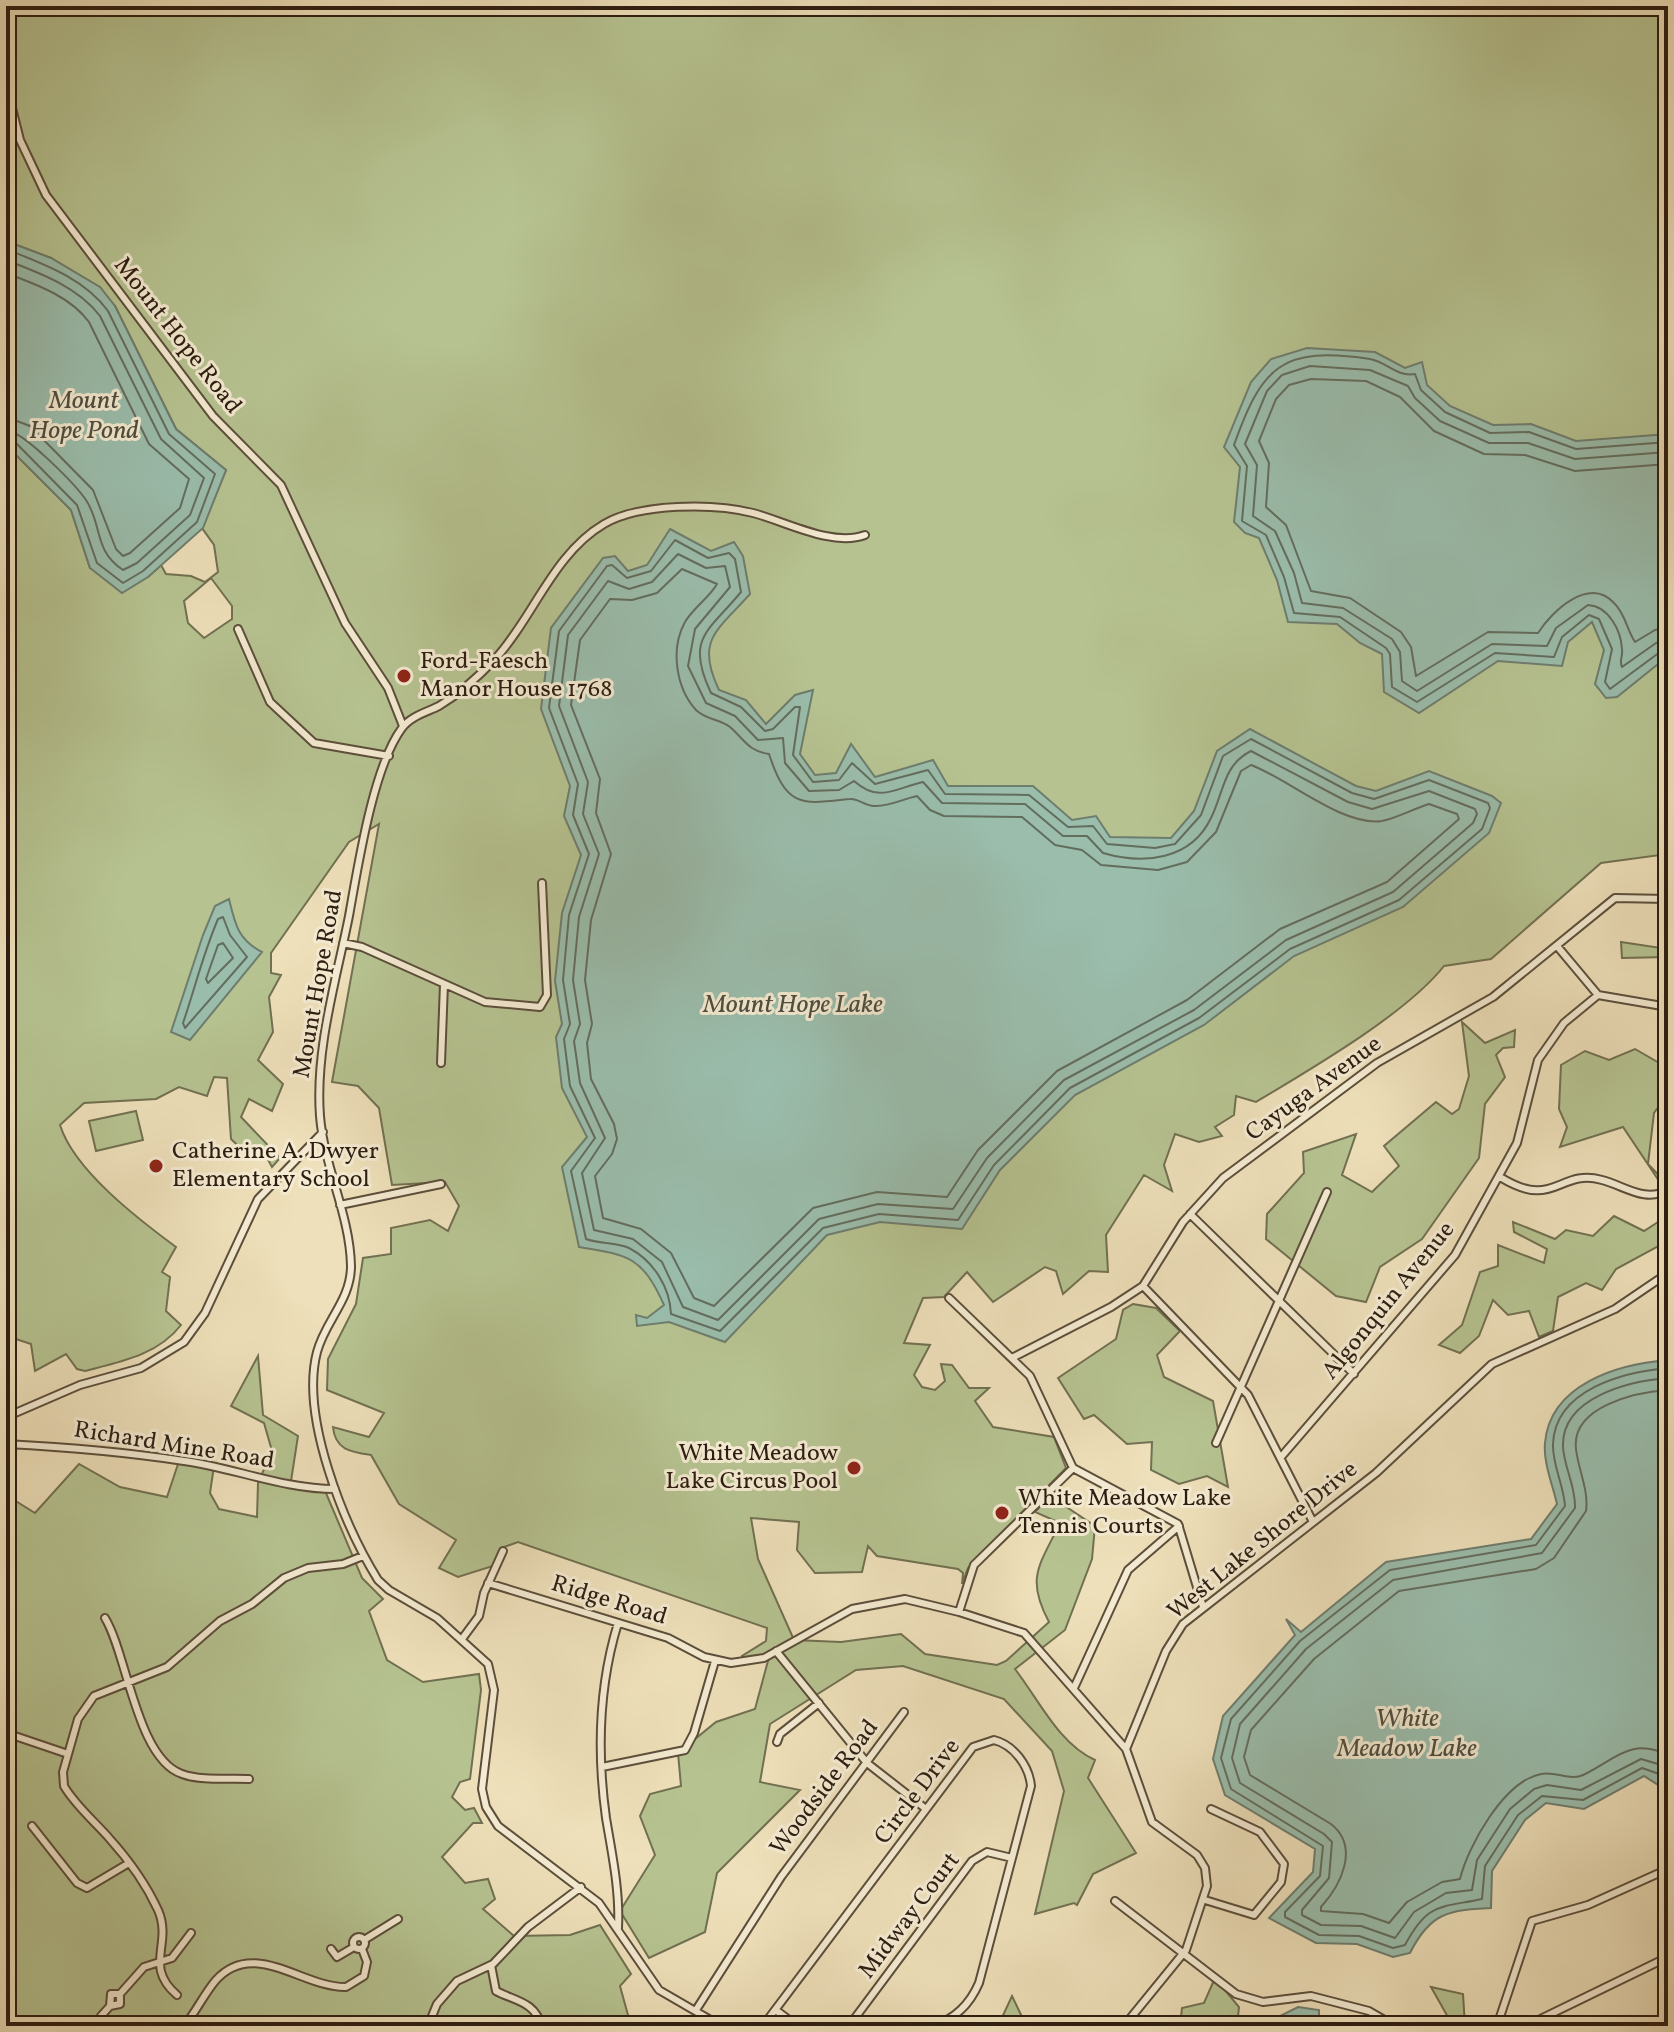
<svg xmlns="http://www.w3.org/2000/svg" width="1674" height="2032" font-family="Vollkorn,serif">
  <rect width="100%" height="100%" fill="#eee0ba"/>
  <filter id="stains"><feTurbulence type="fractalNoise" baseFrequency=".0025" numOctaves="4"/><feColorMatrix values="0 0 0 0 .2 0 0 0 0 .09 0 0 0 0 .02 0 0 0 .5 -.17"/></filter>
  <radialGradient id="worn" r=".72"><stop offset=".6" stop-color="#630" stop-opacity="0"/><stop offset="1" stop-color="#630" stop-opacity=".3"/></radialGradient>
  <path fill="#b6c391" stroke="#717051" stroke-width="2" fill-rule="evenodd" d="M6,6H1668V854L1601,863L1491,959L1444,966C1406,1014 1311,1069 1256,1102L1236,1096L1234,1115L1215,1127L1222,1136L1199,1142L1175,1134L1164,1165L1172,1191L1144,1175L1106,1235L1108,1272L1089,1271L1063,1294L1056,1271L1045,1267L993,1302L967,1272L944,1297L923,1298L904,1343L930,1345L914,1375L922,1387L935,1390L945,1381L941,1364L952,1365L969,1388H989L975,1401L993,1427L1054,1437L1066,1468L968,1568L962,1584L963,1573L958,1569L877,1556L868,1546L862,1572L815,1573L797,1550L799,1522L751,1518L758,1559L794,1640L841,1642L901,1634L925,1654L997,1665L1006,1661L1049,1622C1025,1577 1040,1565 1060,1523L1035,1512L1050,1496L1095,1526L1092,1559L1065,1630L1015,1669C1039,1700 1059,1744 1095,1760L1088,1778L1136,1853L1093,1874L1077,1905L1074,1903L1035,1914L1064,1791L1052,1751L1004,1699L903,1666L856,1670L770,1724L760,1782L800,1790L717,1873L705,1932L649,1958L620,1911L655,1855L640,1816L650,1794L681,1786L678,1753L716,1722L755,1709L769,1657L744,1663L742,1656L766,1641L767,1628L518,1542L504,1547L496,1565L458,1577L439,1568L456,1540L399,1504L371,1455C351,1452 335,1450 333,1427L369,1437L384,1413L327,1390L328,1359L356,1304L363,1258L391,1254V1228L430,1220L448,1231L459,1206L445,1182L392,1185L379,1108L358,1086L332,1082L379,824L349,842L271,953V973L281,975L269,997L273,1032L258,1060L283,1084L272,1111L249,1099L241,1117L280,1158L272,1167L266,1156L251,1158L231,1139L227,1078L214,1077L207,1096L179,1087L156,1099L84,1103L60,1125C74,1170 138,1219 176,1247L162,1272L170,1277L166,1311L181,1325C158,1355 120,1362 85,1371L77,1369L66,1354L35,1371L31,1344L10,1337L6,1339V445L71,510L90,568L148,577L161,565L166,574L191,576L205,582L218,572L214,545L202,528L226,470L176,429L115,306L51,258L6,241ZM211,578L232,606V619L204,638L188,623L184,601Z
    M1621,942L1668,949V957L1622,958Z
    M1462,1022L1485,1043L1515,1030L1514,1047L1503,1048L1496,1055L1505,1077L1485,1104L1479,1158L1422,1239L1380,1267L1366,1302L1336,1296L1266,1239L1267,1214L1304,1173L1303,1152L1356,1134L1342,1175L1372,1192L1399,1166L1384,1146L1436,1102L1452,1114L1459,1109L1469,1076Z
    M1635,1049L1668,1068V1094L1654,1113L1648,1164L1668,1185V1241L1616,1269L1602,1290L1586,1283L1558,1297L1553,1331L1539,1337L1529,1311L1508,1315L1493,1300L1479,1336L1460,1353L1439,1345L1462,1325L1480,1272L1498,1266V1245L1544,1263L1547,1249L1514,1232L1513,1222L1555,1239L1566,1230L1593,1236L1614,1216L1644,1231L1658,1222L1665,1190L1623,1127L1560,1147L1567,1127L1559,1109L1561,1065L1585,1051L1609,1060Z
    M136,1111L143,1140L96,1151L89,1121Z
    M1133,1304L1156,1308L1180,1331L1157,1355L1164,1377L1213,1401L1228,1487L1207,1476L1179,1484L1151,1470L1152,1442L1127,1444L1094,1415L1084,1419L1058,1378L1116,1339L1123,1310Z
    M258,1356L263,1415L298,1436L291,1481L323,1486L362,1578L383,1599L369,1611L387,1660L423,1682L479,1674L481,1690L470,1779L460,1782L452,1797L465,1810L474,1808L482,1823H473L442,1857L465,1883L488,1879L495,1899L483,1909L514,1936L570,1935L600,1925L631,1974L620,1986L631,2026H6V1495L35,1513L79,1464L120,1487L167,1497L179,1461L214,1466L210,1493L219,1509L257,1517L258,1483L272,1451L264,1423L231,1406Z
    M1215,1978L1239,2007L1237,2026H1180L1182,2008L1204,2003Z
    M1431,1987L1463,1994L1465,2026H1453Z
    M1012,1996L1024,2021L1031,2026H998Z"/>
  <path fill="#9abdac" stroke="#6e7d6e" stroke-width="2" d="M6,241L51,258L100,287L115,306L176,429L226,470L203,528L148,577L122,593L90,568L71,510L6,445Z
    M1307,348L1375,352L1405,368L1422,362L1427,385L1450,406L1493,425L1531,424L1576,441L1668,434V656L1617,697L1606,698L1595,684L1604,650L1592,622L1568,642L1562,666L1498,661L1419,713L1384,692L1382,654L1360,643L1337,624L1288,622L1277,580L1259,538L1245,533L1234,522L1240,467L1224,447L1251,382L1271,359Z
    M670,529L711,551L734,542L743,556L750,594C717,631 695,640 719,690L746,700L766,724L795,695L813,690L800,754L815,775L836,773L851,744L875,777L933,760L948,786H1033L1072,820L1096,816L1110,837L1171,838L1194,811L1217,751L1250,729L1356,786L1376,791L1429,771L1492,796L1501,803L1489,833L1403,907L1294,956L1204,1025L1075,1095L1000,1170L962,1229L880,1222L827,1235L725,1342L669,1322L637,1326L636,1315L647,1318L664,1305C642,1256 628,1255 579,1247L562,1167L587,1137L562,1088L556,1037L562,1024L555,981L562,913L581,855L564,816L570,786L541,709L551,628L603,558L615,556L628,571L647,565Z
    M229,899C235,924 238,940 262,952L190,1040L171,1032L203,935L215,906Z
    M1668,1360V1780L1663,1788L1644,1776L1584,1809L1546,1803L1525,1820L1492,1871L1491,1908C1448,1910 1430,1913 1410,1953L1393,1957L1357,1944L1316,1943L1269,1918L1313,1872L1315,1849L1225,1795L1213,1759L1223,1716L1295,1635L1286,1619L1301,1632L1386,1562L1531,1539L1557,1504C1553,1486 1543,1462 1545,1443C1550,1384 1618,1364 1668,1360Z
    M1298,2007L1319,2010V2026H1260Z"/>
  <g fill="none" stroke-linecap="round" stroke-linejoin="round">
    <path stroke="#636d5e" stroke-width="2" d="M6,249C43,264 84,278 108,311L169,434L215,474L197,522L143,571L123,583L97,563L77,505L15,442L6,440
      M6,260C40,273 78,287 100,316L161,439L204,478L190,515L137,563L123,570C93,550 103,526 86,500C75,484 23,431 6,430
      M6,273C35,284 70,296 89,322L149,444L189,479L180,508L130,553L123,556L116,549L93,490L30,426L6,417
      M1668,442L1576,449L1529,432L1490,433L1445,412L1421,390L1415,374C1396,377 1387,362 1370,359C1282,346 1262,366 1234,445L1247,466L1242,521L1266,535L1284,577L1294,613L1340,617L1386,648L1390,654L1392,687L1417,702L1495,653L1554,657L1562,637L1589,615L1599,619L1612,649L1605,682L1610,689L1660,652L1668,650
      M1668,452L1575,459L1528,443H1489L1440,421L1415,398L1408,386L1370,370L1310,366L1282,375L1267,391L1245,444L1257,465L1253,516L1275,531L1294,573L1302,603L1343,608L1392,639L1400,652L1402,681L1417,691L1492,644L1547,646L1556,628L1588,605C1608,606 1621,630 1622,649C1623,657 1619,660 1622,667L1656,643L1668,640
      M1668,464L1575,471L1525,455L1484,454L1434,431L1400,397L1366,381L1311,379L1289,385L1276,399L1259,441L1269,463L1266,507L1286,525L1311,591L1350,598L1401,632L1411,647L1416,676L1488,632L1538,633C1552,611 1589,576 1614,603C1625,613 1627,630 1635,642L1655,630L1668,628
      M675,540L708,558L729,553L735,559L741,592C708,632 685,638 711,693L741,707L765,731L773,729L795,707H800L793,755L813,782L839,780L852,763L875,784L928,770L945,794L1029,795L1068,827L1093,826L1107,844L1155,848L1175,844L1201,815L1223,756L1251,739L1352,793L1374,799L1429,780L1488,803L1490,808L1482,829L1399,900L1290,949L1199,1018L1070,1088L994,1165L958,1220L879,1214L823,1228L720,1331L671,1314C670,1288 654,1261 629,1248C617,1242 599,1244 586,1239L571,1171L595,1138L570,1086L564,1039L570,1024L563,980L569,915L589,854L573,815L578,784L549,708L559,631L607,566L612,565L627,578L651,571Z
      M678,554L706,568L725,566L730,587L695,629L688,666L706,703L735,716L758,740L783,738L785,763L809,791L839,790L854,781C879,803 893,789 923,782L942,803L1025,804L1063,836H1087L1103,853C1144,865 1191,860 1211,818C1224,792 1223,765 1251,751L1348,802L1372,809L1429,791L1475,809L1477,814L1473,823L1393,892L1286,940L1194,1010L1064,1080L987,1158L953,1209L878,1204L819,1219L718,1320L683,1307L662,1262L633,1239L594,1230L582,1173L605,1138L580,1083L574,1041L580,1024L573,980L579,917L599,854L583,814L588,782L559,706L568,635L608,581L629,589L652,582Z
      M682,569L717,584C709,598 693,608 685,622C670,649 676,688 696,710C706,720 720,719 730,727C745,740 748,751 769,754C787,809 802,804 850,799C857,798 866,806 874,806C888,807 903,799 917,796L930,810L944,816L1022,817L1055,845L1082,850L1101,865L1158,870L1187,862L1216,832L1241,771L1251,765C1287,778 1343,827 1382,821C1397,818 1413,809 1429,804L1457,814L1459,819L1387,882L1280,929L1187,1000L1057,1071L978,1150L947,1197L877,1192L813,1208L714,1306L694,1298L671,1253L641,1229L603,1218L595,1176L612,1154L617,1139L614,1124L591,1079L587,1043L592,1024L585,980L591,920L611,854L596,813L600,779L571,705L580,640L610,599L632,600L657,593Z
      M223,917L230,935L247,957L185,1028L183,1023C195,988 203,954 218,919Z
      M223,943L233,958L208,983L206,979L218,945Z
      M1668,1368C1624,1372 1555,1389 1553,1444C1552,1464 1564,1486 1565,1506L1536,1545L1390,1570L1300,1641L1231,1719L1221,1758L1231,1789L1323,1846L1320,1876L1285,1912V1917L1319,1935L1359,1936L1393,1948L1405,1945C1428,1902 1440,1908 1482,1899L1485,1866L1518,1815L1542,1796L1583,1800L1642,1768L1668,1777
      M1668,1378C1630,1381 1561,1397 1563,1447C1564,1467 1576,1487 1575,1508L1542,1553L1393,1580L1306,1649L1240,1724L1232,1758L1240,1783L1324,1834L1332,1842L1329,1878L1302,1910V1915L1321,1925L1361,1926L1395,1938L1414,1912L1446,1893L1472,1890L1477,1860L1510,1809L1534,1789L1547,1785L1581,1790L1641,1759L1668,1767
      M1668,1390C1637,1392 1571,1406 1576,1449C1578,1469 1589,1490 1586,1511L1554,1558L1536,1569L1399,1591L1314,1659L1251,1730L1244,1757L1250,1775L1331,1824C1360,1847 1341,1885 1321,1907V1911L1363,1914L1389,1923L1407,1902L1442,1882L1460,1879C1468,1846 1504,1781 1541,1774C1555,1771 1571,1781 1583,1775C1616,1759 1631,1737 1668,1755"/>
    <defs>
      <path id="minor" d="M6,84L20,140L46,195L213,416L281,485L345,623L388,688L403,726
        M238,629L270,702L314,743L389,756
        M343,943L362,947L485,1002L540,1007L547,995L542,883
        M1557,946L1598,995L1668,1007
        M441,1063L444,984
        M1500,1177C1555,1211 1558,1168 1602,1180C1625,1186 1645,1203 1668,1190
        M340,1205L441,1184
        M1190,1214L1354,1374
        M1143,1286L1248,1395L1313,1522
        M949,1298L1030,1376L1073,1468L1178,1524L1203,1607
        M1012,1358L1111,1307L1143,1286L1183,1222L1223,1178L1377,1063L1493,997L1615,898L1668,899
        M6,1417L80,1385L141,1368L184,1342L205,1313L258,1199L323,1132
        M1216,1443L1327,1192
        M6,1444C65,1447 125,1452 184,1461C234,1468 284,1489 335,1489
        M1281,1457L1455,1255L1517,1143L1538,1060L1564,1023L1598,995
        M488,1583L668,1638L704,1657L731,1663L764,1658L852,1609L905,1599L959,1612L1024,1633L1126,1749
        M959,1612L974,1565L1073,1468
        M105,1618C127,1654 137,1759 182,1774C201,1781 228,1778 249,1779
        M462,1639L479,1616L484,1593L503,1551
        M776,1651L867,1763L926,1809
        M1074,1688L1128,1570L1179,1526
        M6,1733L68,1754
        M777,1742L780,1734L819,1703
        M602,1767L685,1750L694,1733L715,1661
        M32,1826L77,1883L87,1888L129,1863
        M1205,1900L1254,1915L1281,1882L1284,1864L1260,1832L1211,1809
        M1115,1901L1236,1994L1263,2002L1311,1996L1369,2011L1395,2026
        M618,1928C620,1891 612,1854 606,1818C597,1753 599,1685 618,1623
        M353 1943a6 6 0 1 1 12 0a6 6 0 1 1-12 0Z
        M364,1940L398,1919
        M331,1949L337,1957L354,1947
        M491,1965L496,1991C515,2001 536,2002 541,2026
        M177,1995C143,1966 173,1944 158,1910C146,1884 127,1858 109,1838C94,1821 75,1805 64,1786L63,1772L78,1719L94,1696L167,1667L220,1621L252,1604L284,1578L308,1568L343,1564L363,1556
        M110,2006L120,2004V1994
        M696,2010L781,1877L904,1712
        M777,2011L797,2026
        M101,2016L110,2006L111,1994H120L144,1967L172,1958L191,1933
        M857,2017L869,2026
        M184,2026C196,2012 204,1994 216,1980C254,1938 303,1988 346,1987L364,1976L367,1962L362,1949
        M428,2026L437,2004L457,1981L493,1964L528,1927L581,1887
        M721,2026L659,1990L599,1903L498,1826L486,1807L482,1789L494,1690L488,1664L437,1618L389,1590L378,1580C344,1525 300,1417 317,1352C325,1321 351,1300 351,1266C350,1215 324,1167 320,1116C315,1050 336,981 349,916C358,866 373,767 402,728C411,716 427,712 439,706C459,694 479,676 495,659C533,618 553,554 604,524C640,503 714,503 753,513C787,522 832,547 865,535
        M763,2026L973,1747L994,1740C1014,1745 1029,1766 1031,1786L979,1983C970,2004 955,2019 933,2026
        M849,2026L972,1861L987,1852L1012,1858
        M1124,2026L1186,1950L1207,1886L1205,1868L1197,1855L1152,1822L1126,1749L1166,1651L1183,1624L1376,1473L1492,1364L1615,1309L1668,1273
        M1497,2026L1532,1921L1588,1905L1668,1869
        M1526,2026L1668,1957"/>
    </defs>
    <use href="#minor" stroke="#5c4e3b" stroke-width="10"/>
    <use href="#minor" stroke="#f4ebd2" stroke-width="6"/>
  </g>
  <g fill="#8f2418" stroke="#f4ebd2" stroke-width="3">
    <circle cx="404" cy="676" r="8"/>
    <circle cx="156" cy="1166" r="8"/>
    <circle cx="854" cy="1468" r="8"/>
    <circle cx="1002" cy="1513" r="8"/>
  </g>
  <g text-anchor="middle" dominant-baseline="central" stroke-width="6" stroke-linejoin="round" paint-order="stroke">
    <g font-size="24" fill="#2c1d11" stroke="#f4ebd2">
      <text transform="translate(177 336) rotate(52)">Mount Hope Road</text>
      <text transform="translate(319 984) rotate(-80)">Mount Hope Road</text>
      <text transform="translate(1314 1089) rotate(-36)">Cayuga Avenue</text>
      <text transform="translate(1389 1301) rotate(-51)">Algonquin Avenue</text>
      <text transform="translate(174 1446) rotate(9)">Richard Mine Road</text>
      <text transform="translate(1263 1541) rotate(-39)">West Lake Shore Drive</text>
      <text transform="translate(609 1601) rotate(17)">Ridge Road</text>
      <text transform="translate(825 1788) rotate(-53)">Woodside Road</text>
      <text transform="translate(918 1792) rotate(-53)">Circle Drive</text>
      <text transform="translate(910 1916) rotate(-53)">Midway Court</text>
    </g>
    <g font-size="24" fill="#2c1d11" stroke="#f4ebd2" text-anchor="start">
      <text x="420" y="662">Ford-Faesch<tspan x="420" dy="28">Manor House 1768</tspan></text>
      <text x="172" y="1152">Catherine A. Dwyer<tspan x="172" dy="28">Elementary School</tspan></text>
      <text x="838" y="1454" text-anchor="end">White Meadow<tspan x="838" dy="28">Lake Circus Pool</tspan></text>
      <text x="1018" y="1499">White Meadow Lake<tspan x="1018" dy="28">Tennis Courts</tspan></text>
    </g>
    <g font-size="26" font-style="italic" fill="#4d4d40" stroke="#f4ebd2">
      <text x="84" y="401">Mount<tspan x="84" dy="30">Hope Pond</tspan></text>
      <text x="793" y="1005">Mount Hope Lake</text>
      <text x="1407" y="1719">White<tspan x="1407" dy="30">Meadow Lake</tspan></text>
    </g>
  </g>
  <rect width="1674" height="2032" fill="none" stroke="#eee0ba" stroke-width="32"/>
  <rect x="8" y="8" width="1658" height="2016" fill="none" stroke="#2c1d11" stroke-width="4"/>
  <rect x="16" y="16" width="1642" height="2000" fill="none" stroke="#2c1d11" stroke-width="2"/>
  <rect width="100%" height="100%" filter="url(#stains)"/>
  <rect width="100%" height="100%" fill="url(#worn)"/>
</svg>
